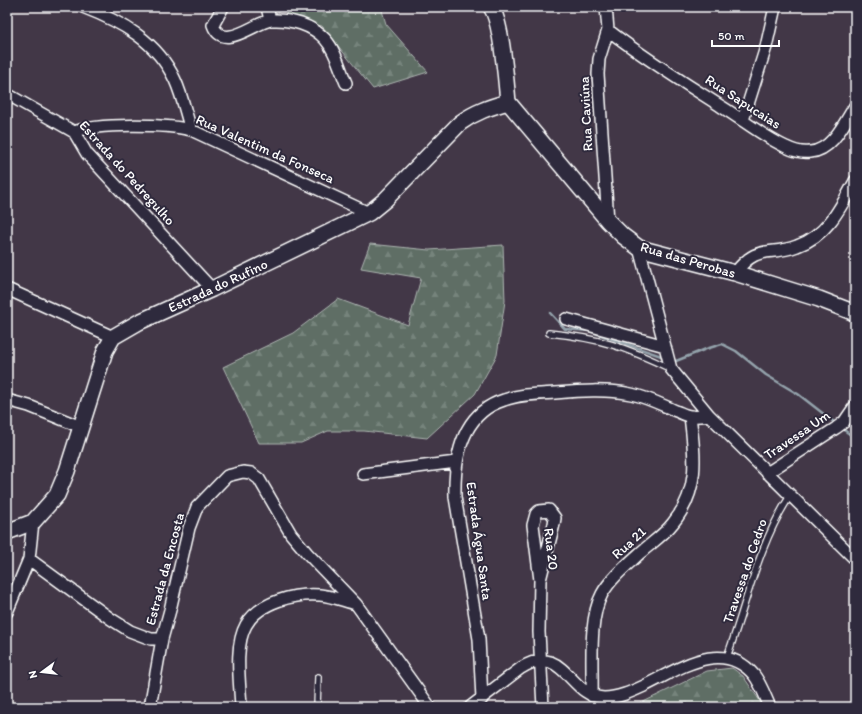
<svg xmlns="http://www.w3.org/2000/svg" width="862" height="714" font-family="Itim,sans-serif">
  <defs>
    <pattern id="forest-firs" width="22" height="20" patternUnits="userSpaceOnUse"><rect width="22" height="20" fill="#5e6e65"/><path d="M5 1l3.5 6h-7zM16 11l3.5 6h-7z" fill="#76847c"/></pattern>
  </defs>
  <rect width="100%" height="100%" fill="#423747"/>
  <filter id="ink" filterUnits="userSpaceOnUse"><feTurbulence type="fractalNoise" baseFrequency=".025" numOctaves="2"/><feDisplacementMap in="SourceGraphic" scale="8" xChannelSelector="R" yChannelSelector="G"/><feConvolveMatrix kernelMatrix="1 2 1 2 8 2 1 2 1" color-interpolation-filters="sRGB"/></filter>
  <g filter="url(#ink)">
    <path fill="url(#forest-firs)" stroke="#aeb6b2" d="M284,7H381L386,24L428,72L373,89L322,26L288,19Z
      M370,244L429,250L503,245L505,301L497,355L475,394L427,438L364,431H328L301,443H259L223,367L293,333L338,299L408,325L421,278L361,268Z
      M732,668L743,676L764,707H633L707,671Z"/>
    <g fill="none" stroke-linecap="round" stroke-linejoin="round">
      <path stroke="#94a3ac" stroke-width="2.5" d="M550,313L565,329L589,331L661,356
        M676,361L706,349L722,344L736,351L766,375L798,394L834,422
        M844,430L855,438"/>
      <defs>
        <path id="lane" d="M549,333C599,338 626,347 671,369
          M727,657C747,602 758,545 790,496
          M317,707L318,677"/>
        <path id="street" d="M83,7C122,22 157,41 175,80C182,95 186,114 191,130
          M223,7L213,25C223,53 256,21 272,20C291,19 312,25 325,39C336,51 340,69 346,83
          M267,7L270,20
          M606,7L608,30L599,59L598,74L608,221
          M608,30C644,58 683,82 722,107C743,120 764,137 786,147C794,151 802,153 810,152C832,151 845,122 855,106
          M7,94L74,132L87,154L212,289
          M743,120L766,47L775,7
          M74,132C96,123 166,124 191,130L369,213
          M639,248L671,369L709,415
          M735,273C758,243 768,257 797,246C827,236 841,207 855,181
          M7,289L113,337
          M566,319L665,346
          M7,400L29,406L81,427
          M767,473L836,428L844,422L855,406
          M363,474L456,462
          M29,559L111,619L130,631L151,639H162
          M540,580L554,524L555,518L549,510L539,511L536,514L533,525L540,580L539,632L543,707
          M7,612L29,559L33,522
          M592,696C593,667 588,620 602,594C611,578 626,566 639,554C650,544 664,535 673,523C700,490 695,456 690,416
          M482,699L479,639L455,497C454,458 462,413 504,400C520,394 538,394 555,393C580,391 606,389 631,394C647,397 662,405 676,411C681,413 686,416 691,416C696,417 703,416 709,415L855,559
          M150,707L162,639L170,610L189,528L197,507L227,476L243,472L251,473L259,479L291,534L307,553L356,604
          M241,707C240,683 234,646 246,625C259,602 295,593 320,595C332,596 344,601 356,604L430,707
          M470,707L521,668C564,641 569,697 604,698C618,698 631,692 644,686C678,670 722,637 754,675C761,684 765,696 770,707"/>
        <path id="secondary" d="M491,7C502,22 506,82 508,102
          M508,102L608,221L623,236L639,248L735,273L819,299L855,313
          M7,532L33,522L57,495L67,471L105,351L113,337L139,322L212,289L369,213L385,200L460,123C475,112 490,107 508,102"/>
      </defs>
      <use href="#lane" stroke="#fff" stroke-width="8"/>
      <use href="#street" stroke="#fff" stroke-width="14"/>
      <use href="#secondary" stroke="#fff" stroke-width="18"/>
      <use href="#lane" stroke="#2f2a3d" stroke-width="5.5"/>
      <use href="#street" stroke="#2f2a3d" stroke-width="11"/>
      <use href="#secondary" stroke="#2f2a3d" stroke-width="15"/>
    </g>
  </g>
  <g text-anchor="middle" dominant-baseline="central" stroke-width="4" stroke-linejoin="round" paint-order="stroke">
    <g font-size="14" fill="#fff" stroke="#2f2a3d">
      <text transform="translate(743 102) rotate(33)">Rua Sapucaias</text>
      <text transform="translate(586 114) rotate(-93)">Rua Caviúna</text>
      <text transform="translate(265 149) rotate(24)">Rua Valentim da Fonseca</text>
      <text transform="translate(127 173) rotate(48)">Estrada do Pedregulho</text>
      <text transform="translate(688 260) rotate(16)">Rua das Perobas</text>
      <text transform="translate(218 286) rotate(-25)">Estrada do Rufino</text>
      <text transform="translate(797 435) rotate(-34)">Travessa Um</text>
      <text transform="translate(479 541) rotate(82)">Estrada Água Santa</text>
      <text transform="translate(629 543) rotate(-42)">Rua 21</text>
      <text transform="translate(551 549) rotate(83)">Rua 20</text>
      <text transform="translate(165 569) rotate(-75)">Estrada da Encosta</text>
      <text transform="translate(745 571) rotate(-71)">Travessa do Cedro</text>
    </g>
  </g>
  <rect width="862" height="714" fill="none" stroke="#2f2a3d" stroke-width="24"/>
  <rect x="12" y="12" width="838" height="690" fill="none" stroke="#fff" stroke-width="1.5" filter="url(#ink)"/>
  <g transform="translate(42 672) rotate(255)" stroke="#2f2a3d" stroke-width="3" paint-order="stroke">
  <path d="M0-3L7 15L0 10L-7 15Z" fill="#ffffff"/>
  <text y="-6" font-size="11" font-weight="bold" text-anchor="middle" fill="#ffffff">N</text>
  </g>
  <path d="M712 40v6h67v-6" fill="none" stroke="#ffffff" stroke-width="2"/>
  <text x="718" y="40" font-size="12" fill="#ffffff" stroke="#2f2a3d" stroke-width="3" paint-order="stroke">50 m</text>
</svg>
